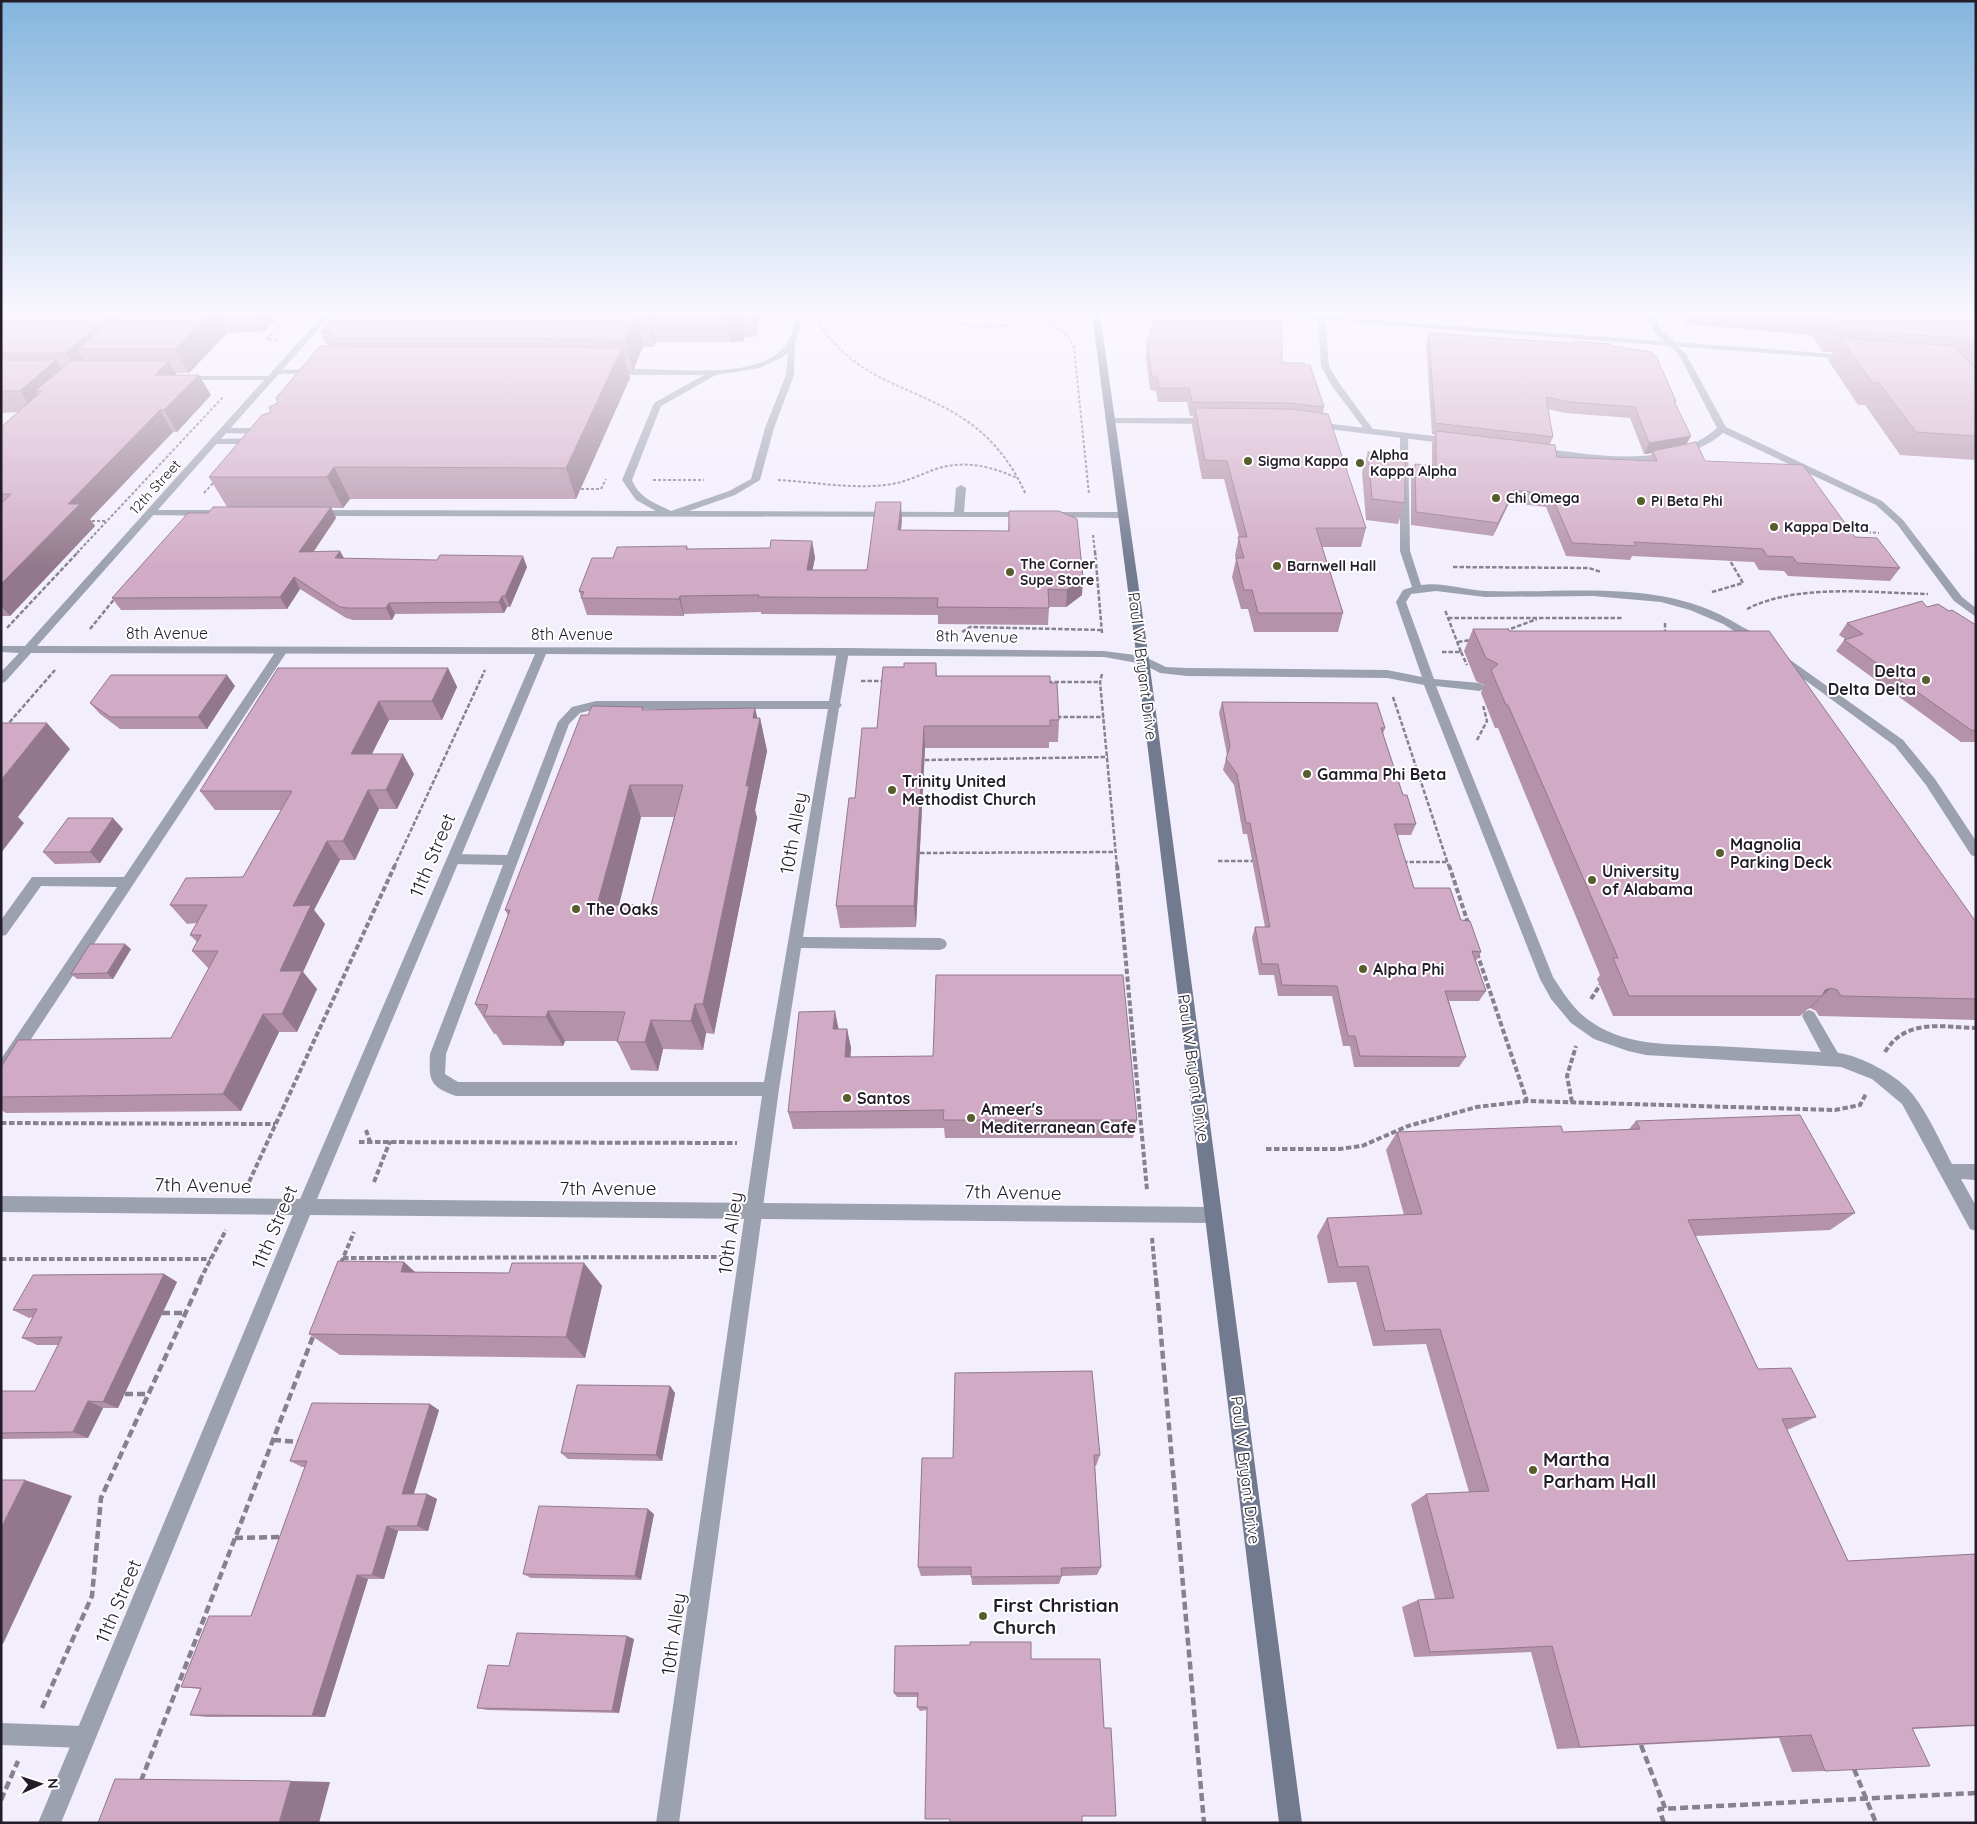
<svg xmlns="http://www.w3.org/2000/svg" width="1977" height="1824" font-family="Quicksand,sans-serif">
  <rect width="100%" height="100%" fill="#f3eefc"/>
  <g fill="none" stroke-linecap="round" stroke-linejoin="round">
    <path stroke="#87818f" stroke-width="2" stroke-dasharray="3 2" stroke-linecap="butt" d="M926,314C970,329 998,331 1042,318
      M1064,314L1042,318L1068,336L1074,348L1089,494
      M1118,316H1125L1124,314
      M819,324C860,384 912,384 967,421C994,440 1013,465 1026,495
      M277,340L267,339L291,314
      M653,480H704
      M778,480C814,482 850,489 886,485C903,483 918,476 933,470C963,459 992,466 1019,479
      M581,489H601L606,479
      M204,493L215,481
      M87,521H106
      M1848,531L1879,533
      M1093,535L1095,553
      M77,553L223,397"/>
    <path stroke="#87818f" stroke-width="2.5" stroke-dasharray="4.5 2" stroke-linecap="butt" d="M1095,551L1102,633
      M1453,567L1589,568L1601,572
      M1712,592L1743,583L1729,559
      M1747,609C1798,583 1872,593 1928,594
      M1448,618H1622
      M1665,623V635
      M7,628L79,551
      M90,629L116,597
      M1505,631L1537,619
      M962,632L970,627L1102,630
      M1458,642L1470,640
      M1442,652H1461L1445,610
      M1461,652L1467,665
      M1102,674L1100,682L1117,867
      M861,681H885
      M1048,682H1100
      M1393,697L1449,867
      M1057,717H1104
      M1,732L55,670
      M1477,740L1487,721L1483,705
      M925,760L1108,757
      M920,853L1116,852
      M1218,861H1257
      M1403,862H1447
      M394,867L485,670"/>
    <path stroke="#87818f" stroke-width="4" stroke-dasharray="5.5 2.5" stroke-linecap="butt" d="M1117,865L1147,1190
      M1449,865L1468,923
      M1477,953L1527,1101
      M1591,999L1600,985
      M1885,1052C1906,1018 1941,1027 1976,1028
      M1572,1102L1567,1076L1576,1046
      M1,1123L275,1124
      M366,1130L370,1142
      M359,1142L737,1143
      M1266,1149H1339L1362,1146L1408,1126L1477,1107L1527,1101L1835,1110L1860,1105L1866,1094
      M249,1182L395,865
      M374,1182L390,1141
      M1152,1238L1156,1280
      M343,1258L723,1257
      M1,1259H210
      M341,1263L354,1232
      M200,1280L226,1230"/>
    <path stroke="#87818f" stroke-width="4.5" stroke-dasharray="8 4" stroke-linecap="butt" d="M1156,1279L1204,1823
      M162,1313H185
      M125,1394H148
      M273,1440L300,1442
      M235,1538L282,1537
      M42,1708L92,1596L101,1498L201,1279
      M1641,1745L1665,1808
      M1854,1769L1876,1823
      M141,1781L314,1334
      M1,1800L18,1761
      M1664,1823L1659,1809L1976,1793"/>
    <path fill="#9ba1af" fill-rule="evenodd" d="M796,314H804L795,344L794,375L774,428L760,480L735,495L689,511L954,512L956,488L961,485L966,488L964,512H1027L1030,513V517L316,516L311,513L316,510L656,511L636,500L622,480L654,403L704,375H610L606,373L607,371C653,362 758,388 787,343C793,335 793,323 796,314ZM788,353L786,375L765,428L751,479L729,491L671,511C655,503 639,498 632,480L661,406L716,375L760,368L779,359Z
      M1645,314H1653L1660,329L1674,341V345H1668L1654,332Z
      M1318,316L1325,318L1329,366L1339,383L1375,432L1374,434H1368L1332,386L1321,366Z
      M319,369V373H316L277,374L273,372L277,370Z
      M223,428H266L270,431L266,434L220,433L219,431Z
      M1404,433L1408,436L1410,551L1421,585C1443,582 1464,590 1486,591C1570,594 1663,577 1739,625C1748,630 1759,635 1764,642L1763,644H1755L1723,624L1690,610L1661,602L1593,596L1485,597L1436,591L1411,594L1406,602L1434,679L1480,683L1486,687L1480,691L1436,686L1553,977C1564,994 1575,1012 1593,1023C1628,1047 1674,1044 1715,1046C1750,1048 1786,1050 1821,1052L1802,1016L1804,1012L1809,1010L1814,1012L1838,1053C1860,1055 1901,1077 1914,1096C1929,1116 1940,1141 1952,1164H1976V1180L1961,1179L1976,1206V1231L1970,1229L1902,1104L1872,1079L1841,1067L1646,1055L1628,1051L1594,1039L1571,1023L1551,999L1540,979L1424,685L1387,678L1187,676L1160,673L1139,662L1137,660L1143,656L1166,667L1187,668L1387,670L1422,677L1396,602L1403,590L1412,587L1400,551V436Z
      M214,439L258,438L262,441L258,444H211V440Z
      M151,510H227L232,513L227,516L148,515L146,513Z
      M1051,512H1122L1127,515L1122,518L1048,517V513Z
      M282,647L288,650L6,1077L1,1079V1059L117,887L41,886L6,935L1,936V920L32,877H124L278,648Z
      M843,648L849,651L840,703L842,705L839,708L803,937L940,938L945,940L947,944L945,948L940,950L801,948L779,1089L679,1823H656L762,1096H456C429,1086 429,1080 430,1054L503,865L453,864L446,859L453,854L507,855L558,722L572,707L596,701H829L837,651ZM596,709H828L764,1082H458L445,1074L446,1054L569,724L580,713Z
      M1779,652L1903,740L1935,779L1976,841V857L1971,855L1926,785L1895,746L1775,658V654Z
      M1,1723L84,1726L92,1729L95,1737L92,1745L84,1748L1,1745Z"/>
    <path fill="#9ba1af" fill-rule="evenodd" d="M324,314H332L37,646L843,648L1104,651L1143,656L1149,660L1143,664L1104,657L546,654L317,1199L1214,1207L1220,1209L1222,1215L1220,1221L1214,1223L310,1215L61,1823H38L293,1215L1,1212V1196L300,1199L535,654L31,653L5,682L1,683V672L19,653L1,652V646H25L264,380H181V376H268Z
      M1671,341L1686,354L1726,427L1882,501L1903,520L1962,597L1976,608V617L1954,601L1897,524L1876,505L1723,433C1680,471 1589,465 1536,453V449L1539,448C1596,455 1670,470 1717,428L1679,355L1667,343Z
      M1108,418H1212L1216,421L1212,424L1111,423L1108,422Z
      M1315,422L1451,438L1455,441L1451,444L1312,427L1311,425Z"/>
    <path fill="#9ba1af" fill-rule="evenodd" d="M1263,314H1294L1848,355L1852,357L1848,359L1267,316Z"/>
    <path fill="#727a8f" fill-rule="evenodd" d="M1092,314H1100L1149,660L1302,1823H1279L1137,660Z"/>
  </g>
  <path fill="#b493a9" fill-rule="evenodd" d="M1,314H282L265,331L227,333L189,373H176L177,375L211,395L177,432H173L90,519L95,526L10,616H1V427L18,412L1,413Z
    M336,314H762L755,337H745L743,341L731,342H656L654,347H643L633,371H628L630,378L576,499H350L343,508H331L336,518L313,552L340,551L344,559L527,567L510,607H507L504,613L395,614L392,620H353L346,618L300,589L287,609L121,610L112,598L208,513L227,507L209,477L271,412L327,346L320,331Z
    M1680,314H1976V460L1900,455L1865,405H1858L1828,360L1833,352H1823L1812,335L1685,324Z
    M1429,333L1551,342L1573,343L1574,341L1612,346L1676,401L1675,403L1686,444L1705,461L1855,537L1900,568L1890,581L1788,576L1784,571L1759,570L1754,562L1632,556L1630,560L1566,556L1546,507L1509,503L1493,536L1411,525V477L1415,464L1432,466V444L1435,435L1432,434L1426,343ZM1548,409L1565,413L1630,418L1644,454L1652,453L1648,461L1557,457L1550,444L1553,437Z
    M1147,345L1305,365L1324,407L1323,413L1366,528L1361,547H1322L1343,613L1338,632H1254L1248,609H1241L1232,577L1236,560L1235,555L1239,537L1224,479H1202L1192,426L1193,416H1190L1187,402H1158L1156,391L1150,390L1146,358Z
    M1368,452L1405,503L1398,524L1366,520L1362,472Z
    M1009,511L1082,595L1066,607H1049L1048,625L938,624V615L761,614V612L684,614V616L587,615L579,591L613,558L687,546L688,549L770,548L812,541L815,558L812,570H867L902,519L901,530L1008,531Z
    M1927,607L1949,611L1976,625V742H1961L1836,651L1844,640L1845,639L1839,635L1847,623Z
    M1473,629L1509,631L1976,922V1020L1819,1016L1816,1011L1810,1008L1808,1009L1800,1016H1613L1597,979L1600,975L1498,728H1495L1481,693L1484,685L1476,681L1464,651Z
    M936,663L937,676L1050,683L1059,720L1058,742H1049V748H925L916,927L840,928L836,906L855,798L877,728L904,667Z
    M278,668H448L457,687L442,720H389L372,754L414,774L397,809H379L355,860H340L314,910L325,924L303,972L317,989L297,1032H279L241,1111L6,1113L1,1110V1067L171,1038L209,969L192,951L197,942L190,935L197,923L187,924L170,905L243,877L281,810H215L200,791Z
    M235,686L207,729H120L100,714L90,703Z
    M1222,702L1385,728L1383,734L1403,795L1416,824L1411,835H1397L1414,888L1461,920L1481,952L1476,961L1486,991L1479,1001H1449L1466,1057L1459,1067H1354L1350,1046H1343L1332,996H1278L1274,975H1259L1252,938L1255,927H1265L1247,834H1243L1234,785L1223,770L1227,755L1219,713Z
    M755,708L757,718H760L767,751L755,810L757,818L714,1034L706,1033L703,1050L663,1049L658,1071L631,1070L617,1041H565L563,1046L503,1045L496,1034H494L475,1004L508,915L505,910L588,715L644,710ZM641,817H674L651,905H619Z
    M123,829L100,863L55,864L43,852Z
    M131,949L113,979H77L71,974Z
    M839,1029H847L851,1048L850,1057L1137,1120L1133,1138H945L944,1128L793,1129L788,1112Z
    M1636,1121L1855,1213L1830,1230L1695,1236L1758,1369L1816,1417L1787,1430L1848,1561L1976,1554V1726L1913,1729L1825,1771L1792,1772L1779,1738L1557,1749L1531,1652L1414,1657L1402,1607L1418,1600L1435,1599L1411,1504L1426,1494L1469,1492L1426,1344L1373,1346L1356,1282L1328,1283L1317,1236L1327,1218L1404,1215L1386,1150L1397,1132H1563L1628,1130Z
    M404,1262L415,1272L509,1273L584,1263L602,1286L585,1358L340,1355L309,1334Z
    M164,1274L177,1282L118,1408H103L88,1438L1,1439V1391H35L58,1345H37L22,1338L33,1317L29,1318L13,1310Z
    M670,1386L675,1393L662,1461L568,1459L561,1453Z
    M439,1410L414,1494H427L437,1499L428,1531H398L384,1579H368L325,1717H206L190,1715L200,1689L181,1687L251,1616L305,1467H302L290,1461Z
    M1100,1455L1096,1466H1095L1101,1567L1097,1575L1062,1576L1059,1584L972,1585L971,1575L921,1576L918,1567L953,1458Z
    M654,1514L641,1580L531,1578L523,1574Z
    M634,1639L619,1713L487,1710L477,1708L509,1666Z
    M970,1645L927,1710L920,1711L917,1707L918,1697H897L894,1693Z"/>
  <path fill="#92788a" d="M112,314H119L78,349L88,365L79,373L66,353Z
    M210,314H217L227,333L189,373L175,349Z
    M256,314H282L265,331Z
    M649,314L656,342L654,347L647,317Z
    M726,314H741L745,337L743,341L731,342Z
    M751,314H762L755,337Z
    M636,317L643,347L633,371L625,341Z
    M622,348L630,378L576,499L566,468Z
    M56,360L70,381L42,391H35L44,404L34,412L20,391Z
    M169,361L180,382L155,375Z
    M199,375L211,395L177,432L164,410Z
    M160,410L173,432L90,519L95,526L10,616L1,606V584L68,504Z
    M1691,436L1685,447L1653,451L1652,453L1644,454L1649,443Z
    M334,467L350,499L343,508L327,477Z
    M1514,490L1509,503L1493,536L1498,523Z
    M901,502L902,519L899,547L898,530Z
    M331,507L336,518L306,563L299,552Z
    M812,541L815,558L809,587L807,570Z
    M340,551L346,562L335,558Z
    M523,556L527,567L510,607L505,596Z
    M294,577L300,589L287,609L280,597Z
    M1083,578L1082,595L1066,607L1067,590Z
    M502,596L507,607L504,613L499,602Z
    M680,596L684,614V616L679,599Z
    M389,603L395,614L392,620L386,608Z
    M448,668L457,687L442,720L432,701Z
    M227,675L235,686L207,729L198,717Z
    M379,701L389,720L362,773L351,754Z
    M755,708L759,725L760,718L767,751L755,810L757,818L714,1034L703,1004L746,786L753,718Z
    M47,723L70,749L18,817L24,823L1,853V780Z
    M924,726L925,748L916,927L914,906Z
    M403,754L414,774L397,809L386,790Z
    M630,785L641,817L611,936L597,905Z
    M368,790L379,809L355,860L343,841Z
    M113,818L123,829L100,863L90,852Z
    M327,841L340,860L314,910L325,924L303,972L317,989L297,1032L282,1014L280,971L293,906Z
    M125,944L131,949L113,979L107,973Z
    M1831,988L1810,1008L1808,1009L1822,996L1825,990Z
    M695,1004L706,1033L703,1050L691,1021Z
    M548,1011L565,1041L563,1046L546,1017Z
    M835,1011L839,1031L833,1029Z
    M263,1014L279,1032L241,1111L223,1094Z
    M651,1020L663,1049L658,1071L645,1042Z
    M847,1029L851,1048L849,1076L845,1057Z
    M404,1262L429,1285L401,1272Z
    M584,1263L602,1286L585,1358L566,1337Z
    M164,1274L177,1282L118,1408L103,1402Z
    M670,1386L675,1393L662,1461L656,1455Z
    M88,1401L103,1408L88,1438L73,1432Z
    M430,1404L439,1410L412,1499L402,1494Z
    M25,1480L72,1496L3,1644L1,1643V1528Z
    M427,1494L437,1499L428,1531L417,1526Z
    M648,1509L654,1514L641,1580L635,1576Z
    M387,1526L398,1531L384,1579L372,1575Z
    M357,1575L368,1579L325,1717L312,1716Z
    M627,1636L634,1639L619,1713L612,1711Z
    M291,1781L330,1782L319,1823H279Z"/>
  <path fill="#d1abc5" stroke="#92788a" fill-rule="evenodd" d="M1,314H112L66,353H1Z
    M119,314H210L175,349H78Z
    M336,314H649L647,317H636L625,341L530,338H328L333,331H320Z
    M1155,314H1269L1282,315V363H1304L1305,365H1310L1324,407L1289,403L1192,402L1189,388H1159L1157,377H1152L1147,345Z
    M1824,314H1976V341L1960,338L1835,330Z
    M1429,333L1551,342L1575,343L1574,341L1611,344L1612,346L1651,352L1653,356H1656L1676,401H1674L1691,436L1649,443L1635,407L1570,402L1546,397L1553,437L1435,423Z
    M1841,338L1953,346L1976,369V436L1916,432L1879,383L1872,382Z
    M320,346L622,348L566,468L334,467L327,477H209L262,415L271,412L269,407L278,403L276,398Z
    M1969,347L1976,348V355Z
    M1,360H56L20,391H1Z
    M71,361H169L155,375H199L164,410H160L68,504H80L1,584V504L11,494H1V427L42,391H35Z
    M1195,408L1290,409L1328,414L1366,528H1316L1343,613H1258L1252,590H1244L1236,558H1244L1238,537H1247L1227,461L1205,460Z
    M1436,431L1555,445L1557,457L1657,461L1653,451L1696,442L1705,461L1803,465L1855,537L1877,538L1900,568L1797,563L1793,557L1767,556L1763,549L1634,542L1636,546L1572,543L1551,494L1514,490L1498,523L1416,512L1415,464L1436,466Z
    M1368,452L1405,456V503L1372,499Z
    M876,502H901L898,530L1009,531V511H1059L1077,519L1083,578L1067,590L1048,589L1049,608L937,607L938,598L758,597L759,595L680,596L679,599L581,598L584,592L579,591L592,558H613L617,547L687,546L686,549L770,548L771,540L812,541L807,570H867Z
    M213,507H331L299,552L340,551L335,558L437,560L440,555L523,556L505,596H502L499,602L389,603L386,608H347L340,607L294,577L280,597L112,598L188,513H208Z
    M1922,601L1927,607L1938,604L1949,611L1952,610L1976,625V731L1971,730L1844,640L1863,634L1847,623Z
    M1473,629H1508L1509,631H1769L1976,922V999L1841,996L1837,990L1831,988L1825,990L1822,996H1629L1613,958H1618L1508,705H1506L1491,670L1498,664L1486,658Z
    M904,663H936V676H1050V683H1057L1059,720H1050V726H924L914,906H836L849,798H855L862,728H877L883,667H904Z
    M278,668H448L432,701H379L351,754H403L386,790H368L343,841H327L293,906L311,905L280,971H302L282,1014H263L223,1094L1,1097V1067L18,1040L171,1038L218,951H192L201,935H190L207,905H170L186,878L243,877L292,791H200Z
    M111,675H227L198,717H110L90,703Z
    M1222,702L1377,703L1385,728H1381L1403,795H1407L1416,824H1394L1414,888H1450L1461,920L1470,921L1481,952L1472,951L1486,991H1445L1466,1057L1360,1056L1355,1036H1348L1337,986L1282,985L1278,964H1262L1255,927H1270L1250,823H1246L1237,774L1226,759L1230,746Z
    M592,706L643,707L642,710L755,708L753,718H760L746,786H749L703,1004H695L691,1021L651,1020L645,1042H617L625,1012L548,1011L546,1017L484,1016L488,1005L475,1004L510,910H505L581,715H588ZM630,785H683L651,905H597Z
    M1,723H47L1,780Z
    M68,818H113L90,852H43Z
    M90,944H125L107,973L71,974Z
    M936,975H1123L1137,1120H943L944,1110L788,1112L799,1012L835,1011L833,1029H847L845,1057L933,1056Z
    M1800,1115L1855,1213L1688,1220L1758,1369L1791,1368L1816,1417L1782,1419L1848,1561L1976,1554V1725L1912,1728L1930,1766L1825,1771L1811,1735L1580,1747L1552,1646L1430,1652L1418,1600L1454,1598L1426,1494L1489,1491L1440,1329L1385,1331L1368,1266L1338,1267L1327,1218L1422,1214L1397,1132L1561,1126L1563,1132L1640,1129L1636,1121Z
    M338,1261L404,1262L401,1272L509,1273L512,1263H584L566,1337L309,1334Z
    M164,1274L103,1402L88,1401L73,1432L1,1433V1391H35L62,1337L22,1338L37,1309L13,1310L33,1275Z
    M1092,1371L1100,1455H1094L1101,1567L1061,1568L1062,1576L971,1577V1567H918L922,1458H953L955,1373Z
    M577,1385L670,1386L656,1455L561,1453Z
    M312,1403L430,1404L402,1494H427L417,1526H387L372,1575H357L312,1716L190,1715L201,1688L181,1687L209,1616H251L307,1461H290Z
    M1,1480H25L1,1528Z
    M539,1506L648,1509L635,1576L523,1574Z
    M517,1633L627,1636L612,1711L477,1708L488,1665L509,1666Z
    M970,1642H1031V1659H1100L1104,1728H1111L1116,1816H1082V1823H950V1819H925L927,1707H917L918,1693H894L895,1646L970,1645Z
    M115,1779L291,1781L279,1823H98Z"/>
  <linearGradient id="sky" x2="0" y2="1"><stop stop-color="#83b5de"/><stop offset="0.55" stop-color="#faf7fe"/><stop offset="1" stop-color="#faf7fe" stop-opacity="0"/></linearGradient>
  <rect width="1977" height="569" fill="url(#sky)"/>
  <g fill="#575d2c" stroke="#fff" stroke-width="2">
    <circle cx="1248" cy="461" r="5"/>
    <circle cx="1360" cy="463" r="5"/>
    <circle cx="1496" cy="498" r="5"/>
    <circle cx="1641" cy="501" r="5"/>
    <circle cx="1774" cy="527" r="5"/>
    <circle cx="1277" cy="566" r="5"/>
    <circle cx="1010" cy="572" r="5"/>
    <circle cx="1926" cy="680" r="5"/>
    <circle cx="1307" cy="774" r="5"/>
    <circle cx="892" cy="790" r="5"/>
    <circle cx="1720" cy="853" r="5"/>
    <circle cx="1592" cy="880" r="5"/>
    <circle cx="576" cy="909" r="5"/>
    <circle cx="1363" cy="969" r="5"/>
    <circle cx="847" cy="1098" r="5"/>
    <circle cx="971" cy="1118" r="5"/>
    <circle cx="1533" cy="1470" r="5"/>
    <circle cx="983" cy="1616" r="5"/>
  </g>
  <g text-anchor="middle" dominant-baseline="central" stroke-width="4" stroke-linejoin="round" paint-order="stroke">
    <g font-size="14" font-weight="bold" fill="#231d2a" stroke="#fff" text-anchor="start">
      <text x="1370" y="455">Alpha<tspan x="1370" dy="16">Kappa Alpha</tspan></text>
      <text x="1258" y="461">Sigma Kappa</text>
      <text x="1506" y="498">Chi Omega</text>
      <text x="1651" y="501">Pi Beta Phi</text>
      <text x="1784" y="527">Kappa Delta</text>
      <text x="1020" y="564">The Corner<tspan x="1020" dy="16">Supe Store</tspan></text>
      <text x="1287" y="566">Barnwell Hall</text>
    </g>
    <g font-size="14" fill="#231d2a" stroke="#fff">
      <text transform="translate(155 487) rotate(-48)">12th Street</text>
    </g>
    <g font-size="16" fill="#231d2a" stroke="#fff">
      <text x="167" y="633">8th Avenue</text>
      <text x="572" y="634">8th Avenue</text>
      <text transform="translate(977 636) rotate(1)">8th Avenue</text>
      <text transform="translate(1143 666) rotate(83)">Paul W Bryant Drive</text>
      <text transform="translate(1194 1068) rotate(82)">Paul W Bryant Drive</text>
      <text transform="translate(1246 1470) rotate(83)">Paul W Bryant Drive</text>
    </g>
    <g font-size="16" font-weight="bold" fill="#231d2a" stroke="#fff" text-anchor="start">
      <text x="1916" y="671" text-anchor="end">Delta<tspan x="1916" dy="18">Delta Delta</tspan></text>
      <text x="1317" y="774">Gamma Phi Beta</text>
      <text x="902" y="781">Trinity United<tspan x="902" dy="18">Methodist Church</tspan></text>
      <text x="1730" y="844">Magnolia<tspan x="1730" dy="18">Parking Deck</tspan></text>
      <text x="1602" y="871">University<tspan x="1602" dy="18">of Alabama</tspan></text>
      <text x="586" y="909">The Oaks</text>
      <text x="1373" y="969">Alpha Phi</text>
      <text x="857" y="1098">Santos</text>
      <text x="981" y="1109">Ameer's<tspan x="981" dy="18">Mediterranean Cafe</tspan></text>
    </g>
    <g font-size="19" fill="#231d2a" stroke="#fff">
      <text transform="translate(793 833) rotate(-80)">10th Alley</text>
      <text transform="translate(432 855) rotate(-67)">11th Street</text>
      <text transform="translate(203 1185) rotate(1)">7th Avenue</text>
      <text x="608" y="1188">7th Avenue</text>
      <text transform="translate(1013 1192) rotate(1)">7th Avenue</text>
      <text transform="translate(274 1227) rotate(-67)">11th Street</text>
      <text transform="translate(730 1233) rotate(-82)">10th Alley</text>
      <text transform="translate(118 1601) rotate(-67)">11th Street</text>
      <text transform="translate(673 1634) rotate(-82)">10th Alley</text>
    </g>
    <g font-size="19" font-weight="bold" fill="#231d2a" stroke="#fff" text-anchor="start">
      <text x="1543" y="1459">Martha<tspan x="1543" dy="22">Parham Hall</tspan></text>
      <text x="993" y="1605">First Christian<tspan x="993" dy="22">Church</tspan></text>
    </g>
  </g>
  <rect width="1977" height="1824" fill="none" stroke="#231d2a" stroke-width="5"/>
  <g transform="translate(40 1784) rotate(87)" stroke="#ffffff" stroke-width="4" paint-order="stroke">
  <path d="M0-4L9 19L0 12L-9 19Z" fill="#231d2a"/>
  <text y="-8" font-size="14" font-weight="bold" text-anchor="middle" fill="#231d2a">N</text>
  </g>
</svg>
